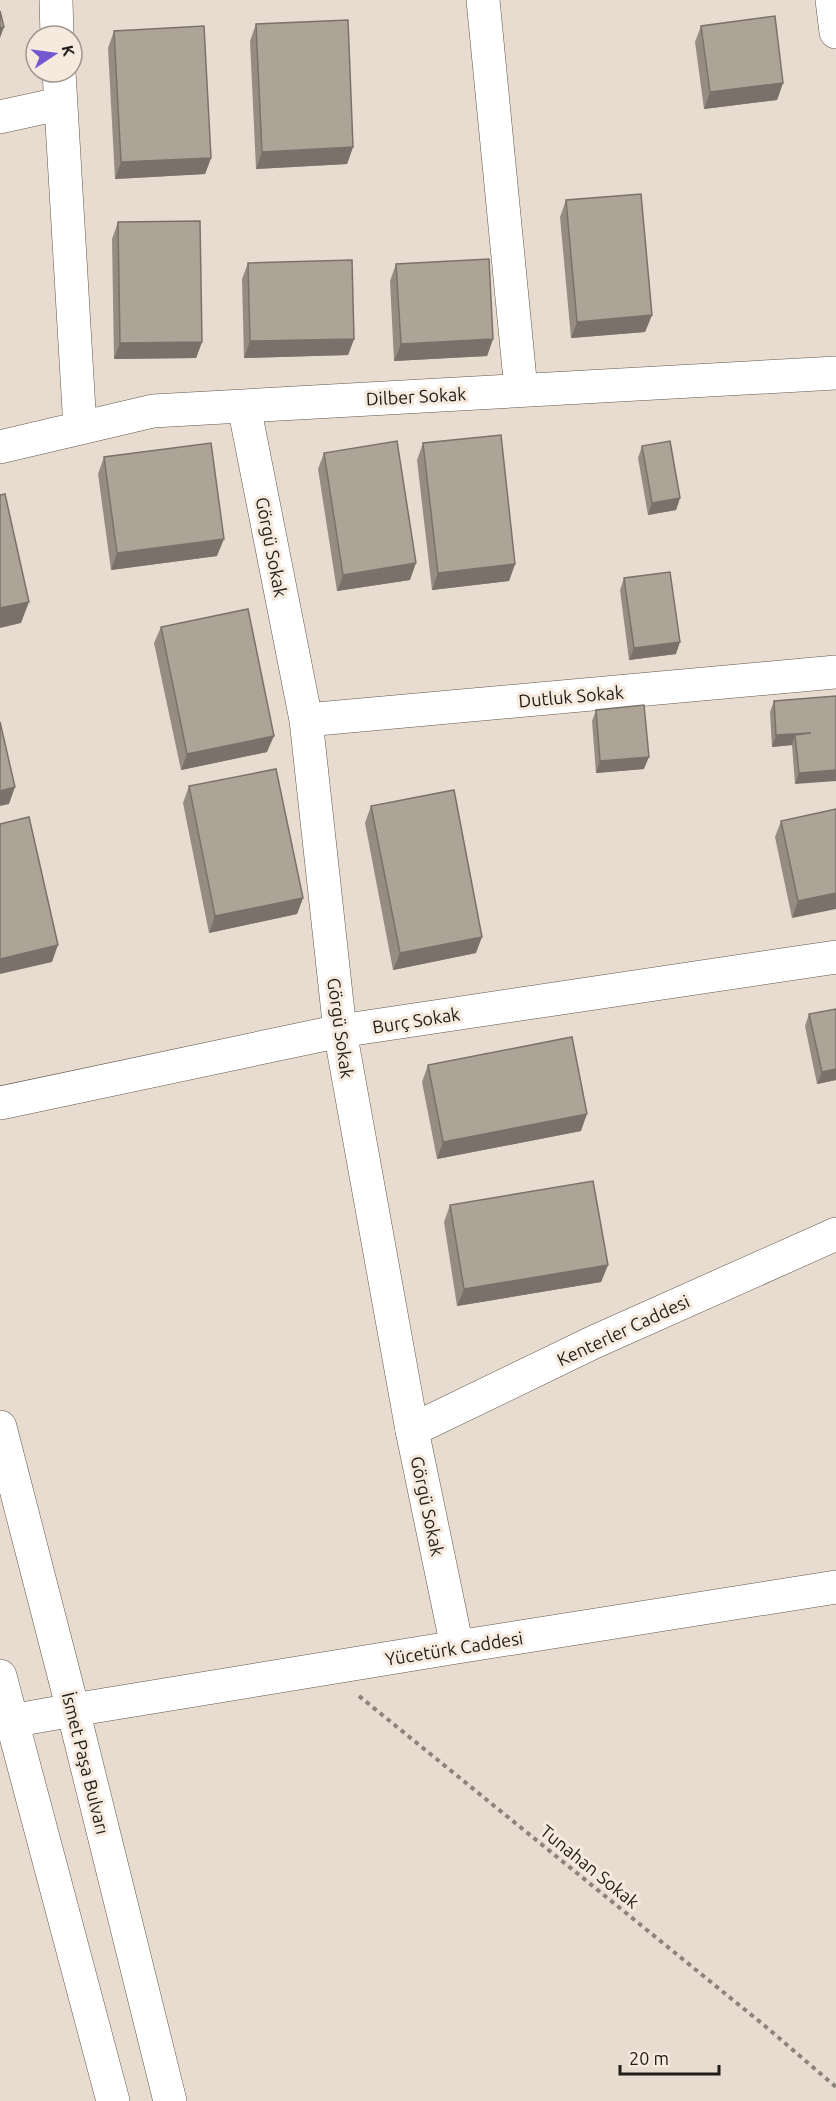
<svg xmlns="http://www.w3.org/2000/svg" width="836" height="2101" font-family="Ubuntu,sans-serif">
  <rect width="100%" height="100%" fill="#e8dcd0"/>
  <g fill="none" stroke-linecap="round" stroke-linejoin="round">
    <defs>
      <path id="minor" d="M56,0L57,36
        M483,0L521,390
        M59,72L80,428
        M0,117L59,104
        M244,406L306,720L340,1031L412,1430L457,1647
        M0,447L153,411L836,373
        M306,720L836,672
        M0,1103L340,1031L836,957
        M73,1710L457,1647L836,1587"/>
      <path id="tertiary" d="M832,0L836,32
        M0,1427L73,1710L170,2101
        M412,1430L594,1342L836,1234
        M0,1676L113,2101
        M11,1721L73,1710"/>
    </defs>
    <use href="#minor" stroke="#60564b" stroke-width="34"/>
    <use href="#tertiary" stroke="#60564b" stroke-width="34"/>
    <path stroke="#8c847b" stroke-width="4" stroke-dasharray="4.5 4.5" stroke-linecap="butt" d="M359,1696L765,2026L836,2087"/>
    <use href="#minor" stroke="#fff" stroke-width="33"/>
    <use href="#tertiary" stroke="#fff" stroke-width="33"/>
  </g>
  <path fill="#968c82" d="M256,24L353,147L347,164L256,169L250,41Z
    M701,26L783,83L777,100L704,109L695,42Z
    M114,31L211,158L205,174L115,179L108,48Z
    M566,200L652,315L645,332L571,338L560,217Z
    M118,222L202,342L196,358L114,359L112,239Z
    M248,263L354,339L348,355L244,358L242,279Z
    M396,264L493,339L487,356L394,361L390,281Z
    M423,443L515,564L509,581L432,590L417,460Z
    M642,446L680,498L676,510L648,515L638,458Z
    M324,453L410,580L337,591L318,469Z
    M104,457L217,556L111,570L98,474Z
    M624,578L676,654L629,660L620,590Z
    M161,627L267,752L181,770L154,643Z
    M836,696L795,784L792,745L772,747L770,712L774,701Z
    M596,710L644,769L596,773L592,721Z
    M189,786L303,898L297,914L209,933L183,803Z
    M371,806L476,953L393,970L365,823Z
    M836,809L792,918L775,837L781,821Z
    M836,1009V1080L817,1084L805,1026L809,1014Z
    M428,1065L581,1131L437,1159L422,1082Z
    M450,1205L608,1265L601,1282L457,1306L444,1222Z"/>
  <path fill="#7a726a" d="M4,27L0,38V28Z
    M783,83L777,100L704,109L710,92Z
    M353,147L347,164L256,169L262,152Z
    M211,158L205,174L115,179L121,162Z
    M652,315L645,332L571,338L577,322Z
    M354,339L348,355L244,358L250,341Z
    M493,339L487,356L394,361L401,344Z
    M202,342L196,358L114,359L120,343Z
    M680,498L676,510L648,515L652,503Z
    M224,539L217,556L111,570L117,553Z
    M416,563L410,580L337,591L343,575Z
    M515,564L509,581L432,590L438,573Z
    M29,602L21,623L0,628V608Z
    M680,642L676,654L629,660L634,648Z
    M811,733L795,735L792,745L772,747L776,735Z
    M274,736L267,752L181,770L187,754Z
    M649,757L644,769L596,773L600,761Z
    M836,770V781L795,784L799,773Z
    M15,787L9,804L0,806V791Z
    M836,893V909L792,918L798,901Z
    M303,898L297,914L209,933L215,916Z
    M482,937L476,953L393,970L400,953Z
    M58,945L52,962L0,974V959Z
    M836,1069V1080L817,1084L822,1072Z
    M587,1114L581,1131L437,1159L443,1142Z
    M608,1265L601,1282L457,1306L464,1289Z"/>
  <path fill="#aea397" stroke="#7a726a" stroke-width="1.5" d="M0,11L4,27L0,28Z
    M775,16L783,83L710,92L701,26Z
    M348,20L353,147L262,152L256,24Z
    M204,26L211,158L121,162L114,31Z
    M641,194L652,315L577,322L566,200Z
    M200,221L202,342L120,343L118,222Z
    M489,259L493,339L401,344L396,264Z
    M352,260L354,339L250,341L248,263Z
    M501,435L515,564L438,573L423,443Z
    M397,441L416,563L343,575L324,453Z
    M670,441L680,498L652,503L642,446Z
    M211,443L224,539L117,553L104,457Z
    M5,494L29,602L0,608V495Z
    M670,572L680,642L634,648L624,578Z
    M248,609L274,736L187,754L161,627Z
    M836,696V770L799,773L795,735L811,733L776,735L774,701Z
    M644,705L649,757L600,761L596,710Z
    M0,722L15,787L0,791Z
    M276,769L303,898L215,916L189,786Z
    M454,790L482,937L400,953L371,806Z
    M836,809V893L798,901L781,821Z
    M29,817L58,945L0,959V824Z
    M836,1009V1069L822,1072L809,1014Z
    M572,1037L587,1114L443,1142L428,1065Z
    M593,1181L608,1265L464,1289L450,1205Z"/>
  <g text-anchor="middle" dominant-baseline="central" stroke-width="6" stroke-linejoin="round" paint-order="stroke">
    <g font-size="18" fill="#211d19" stroke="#f6e9dd">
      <text transform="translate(416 396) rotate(-3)">Dilber Sokak</text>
      <text transform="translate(272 547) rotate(79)">Görgü Sokak</text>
      <text transform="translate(571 696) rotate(-5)">Dutluk Sokak</text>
      <text transform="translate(416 1020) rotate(-9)">Burç Sokak</text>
      <text transform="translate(341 1028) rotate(82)">Görgü Sokak</text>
      <text transform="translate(623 1330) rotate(-25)">Kenterler Caddesi</text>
      <text transform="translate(428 1506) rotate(78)">Görgü Sokak</text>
      <text transform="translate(454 1648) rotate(-9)">Yücetürk Caddesi</text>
      <text transform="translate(86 1763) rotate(76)">İsmet Paşa Bulvarı</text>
      <text transform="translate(590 1866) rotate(39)">Tunahan Sokak</text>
    </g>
  </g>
  <g transform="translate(54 54) rotate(77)"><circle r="28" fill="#f6e9dd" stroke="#a1978f" stroke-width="1.5"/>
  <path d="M0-4.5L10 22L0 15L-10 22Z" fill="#7458d2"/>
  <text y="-9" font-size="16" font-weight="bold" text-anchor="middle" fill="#211d19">K</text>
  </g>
  <path d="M620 2065v9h99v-9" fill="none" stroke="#211d19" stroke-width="3"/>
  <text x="629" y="2065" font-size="18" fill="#211d19" stroke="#f6e9dd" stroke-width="4.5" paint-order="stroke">20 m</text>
</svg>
